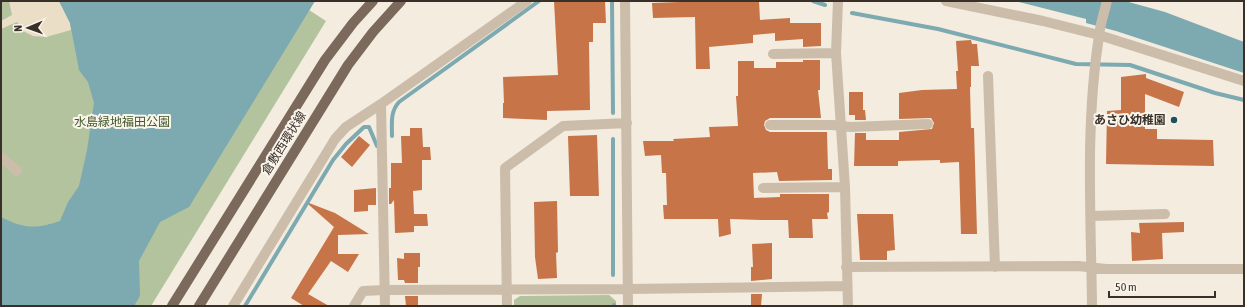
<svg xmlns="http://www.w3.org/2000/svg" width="1245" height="307" font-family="'Asap Condensed','Noto Sans JP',sans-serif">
  <rect width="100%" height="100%" fill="#f3ecdf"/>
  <path fill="#b3c39e" d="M1,1H315L309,10L326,21L151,306H1Z
    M609,295L616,301V306H514V300L520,296Z"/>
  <path fill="#ebdec6" d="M9,1H59L70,23L71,30L46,37L33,36L23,31L17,22L1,29V21L12,15Z"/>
  <path fill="#7da9b1" d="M59,1H315L189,207L160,222L139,261L140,296L134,306H1V217C24,229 36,229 60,221L68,202L79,186L87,150L94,103L88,82L79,70L70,23Z
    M1015,1H1125L1165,12L1244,42V73L1116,31L1086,23V19Z"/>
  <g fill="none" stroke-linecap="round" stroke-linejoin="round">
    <path stroke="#7da9b1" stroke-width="4" d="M612,1L613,113
      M813,1L825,5
      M852,13L938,29L1076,64L1130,65L1215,93L1244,100
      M392,136C392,123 390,112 399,102L539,1
      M613,139V275
      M614,305V306
      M245,306L333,160L346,144L364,127H369L377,146"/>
  </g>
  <path fill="#c77449" d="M554,1H605L606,23H593V42H589L590,110L547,111V120L503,118V103H504L503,77L558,75Z
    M706,1H759L760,20L790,18V23H821V46L803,47V39L775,41V33L753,35V43L709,47L710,69H696L695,17L653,18L652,3Z
    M971,40L972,44H977L979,66H971V87H970L971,128H974L977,234H961L959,162L940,163V160L898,161V166H854L855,133H866V140H899V132L932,129L934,123L931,118L899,119V93L922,90L957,89L956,71H958L956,41Z
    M803,60H820V90H818L821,118H770L765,121L764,125L766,130L770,132H827L828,169H832V180L779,181L777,172L753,173L754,198L780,197V194H829V212L827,213L828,219H812L813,238H789L788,220H761L730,219L731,234L719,237L718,219H664L663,205H667L666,173H662L661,155L645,156L643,141H674L673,139L710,137L709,127L738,126L736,96H738V61H754V68H776V62H803Z
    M1146,74V78L1184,92L1179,107L1145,94V129H1157V139L1213,140L1214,166L1106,164L1107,111L1121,110V77Z
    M849,92H863V110H865L866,120H855V115H849Z
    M410,128H422L423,147H430L431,160H422V190L413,191L414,214H427L428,226H414V232L395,233L394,200L391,204H389V188H391V163H402L401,136H410Z
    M597,135L599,196H570L568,136Z
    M359,136L370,145L352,167L341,157Z
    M376,188V205H368V211L354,212V190Z
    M557,201L558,252L556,253L557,278L538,279L535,257L534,202Z
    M309,203L335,213L369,234L338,235V254H359L348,272L331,261L308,294L329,306H304L291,298L334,227L308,204Z
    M857,214H893L895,250L887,251V260H860Z
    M1184,222V232L1162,233L1163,259L1132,261L1131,232L1140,233L1139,223Z
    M772,243V279L751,281V267H753L752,244Z
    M404,253H420V267H418V283H405L404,280H398L397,258L404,259Z
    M751,294H762L761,306H751Z
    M405,296H418V306H406Z"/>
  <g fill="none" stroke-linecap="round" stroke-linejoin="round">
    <path stroke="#ccbdaa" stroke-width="10" d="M625,1L628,306
      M838,1L836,53L845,187L848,306
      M946,1L1043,21L1099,35L1244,81
      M773,54L836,53
      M988,76L995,267
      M770,125H832L851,127L928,124
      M1,157L17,171
      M763,188L845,187
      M1091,216L1165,214
      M846,267L1078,266L1106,269H1244
      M233,306L335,139L346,127L381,104
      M354,306L363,291L384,290L628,289L847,286
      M385,306L381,104L527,1
      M507,306L505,168L563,126L627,123
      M1092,306C1091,216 1085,125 1099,36C1100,25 1104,13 1107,1"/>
    <path stroke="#7b695b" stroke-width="10" d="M172,306L325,60L353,23L373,1
      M199,306L348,65L373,32L401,1"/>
  </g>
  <circle fill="#1e515b" stroke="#faf5eb" stroke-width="1.5" cx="1174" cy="120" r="4"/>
  <g text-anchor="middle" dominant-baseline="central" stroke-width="4" stroke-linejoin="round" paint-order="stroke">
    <g font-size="12" font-weight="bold" fill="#39302a" stroke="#faf5eb" text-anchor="end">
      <text x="1166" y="120">あさひ幼稚園</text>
    </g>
    <g font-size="12" fill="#44582d" stroke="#faf5eb">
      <text x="122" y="122">水島緑地福田公園</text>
    </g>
    <g font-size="12" fill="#39302a" stroke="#faf5eb">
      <text transform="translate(284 143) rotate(-58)">倉敷西環状線</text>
    </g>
  </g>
  <rect width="1245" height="307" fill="none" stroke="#39302a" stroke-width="4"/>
  <g transform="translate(28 28) rotate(268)" stroke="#faf5eb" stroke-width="3" paint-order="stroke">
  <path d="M0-3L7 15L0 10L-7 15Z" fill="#39302a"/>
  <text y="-6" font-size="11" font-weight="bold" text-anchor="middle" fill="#39302a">N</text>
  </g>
  <path d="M1109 291v6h106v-6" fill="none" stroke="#39302a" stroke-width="2"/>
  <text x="1115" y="291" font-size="12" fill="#39302a" stroke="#faf5eb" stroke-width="3" paint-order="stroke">50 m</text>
</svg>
